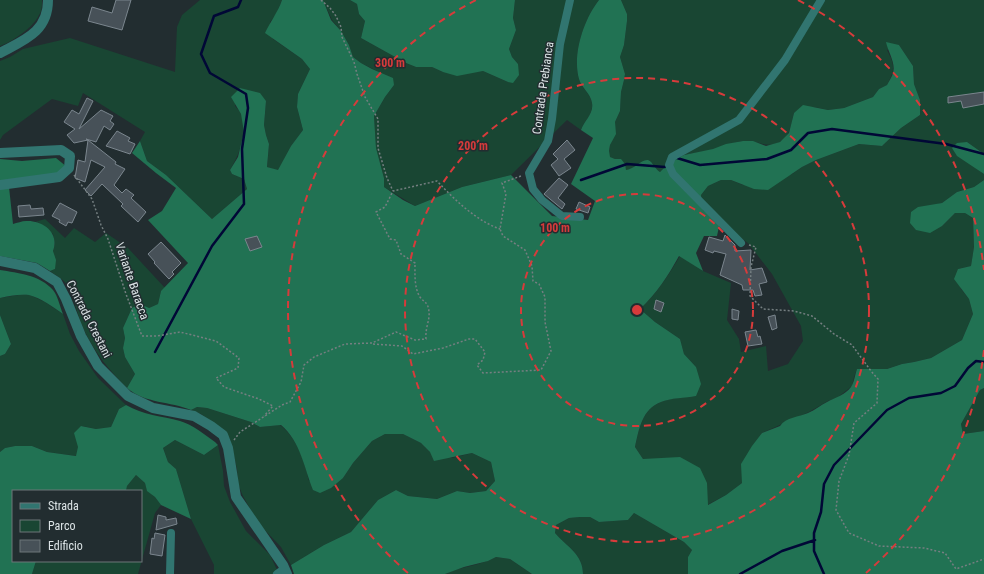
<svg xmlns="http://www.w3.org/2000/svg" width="984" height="574" font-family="'Roboto Condensed',sans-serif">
  <rect width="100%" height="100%" fill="#222d30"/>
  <path fill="#194633" d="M0,0H42C42,5 42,11 39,15C34,27 12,42 0,46Z
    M200,0H282L276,15L270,22L273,39L302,59L310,69L298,94L297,107L303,130L291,146L278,171L267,167L269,144L266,135L264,125L266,101L249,91L240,88L235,106C237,108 240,111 241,114C249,131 239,155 230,170L232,174L244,179L247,189L212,219L166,175L147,161L140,141L145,132L83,93L78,106L52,99L3,135L0,140V61L10,57L23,49L70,38L175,72L177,27L182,15Z
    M323,0H350L357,4L359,14L365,21L361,38L406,63L416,67H432L443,72H472L483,71L508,82L518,64L512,57L509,49L516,30L513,18L515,0H599C584,19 572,54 579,79C581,87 591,94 592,103C594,114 584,121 581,130L567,120L511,175L462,187L415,206L384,187V178L376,148L374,116L385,97L394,85L381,73L361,63L353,57L349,45L341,31L332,20Z
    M621,0H984V154L967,142L976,168L984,174V180L974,187L957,192L942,203L931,206L942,226L955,213H965L973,218L974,247L971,266L958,269L961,289L969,299L973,314L962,340L931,358L914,362L902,364L887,369H857L854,377L852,386L837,398L828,401L809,412L762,433L742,483L726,495L707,505L661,459H643L635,447C639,429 642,409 661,402C669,398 686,397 696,396V367L684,354L680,339L655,322L640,309C657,293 668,276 680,256L703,271L731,283L727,320L739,339L741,352L766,346L768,371L788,364L803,341L801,326L772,274L748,243L703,210L701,195L708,186L721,180H731L743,185L792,174L802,167L816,160L859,144L882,146L901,128L920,115V100L914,84L913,66L899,45L887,50C895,65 895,70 887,85L879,89L873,97L844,108L828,110L814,107L794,113C791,123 791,136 780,142C765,149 759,140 744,141C733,142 723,147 712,150C699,153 682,153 671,161C667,164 664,169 660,172L655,169L652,163L637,165L632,169L626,170L615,159L609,157V151L610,145L615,134V122L620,111L621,92L624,80L625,74L620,57L624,45L627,21V14Z
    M45,219L65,238L74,228L95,242L106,233L128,248L165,288L161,291L158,304L149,308H132L123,328L125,338L123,348L125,357L135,374L127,388C109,370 95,353 83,328C77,314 74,295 65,282C61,278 54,274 50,271L55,269L53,251L55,244L53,234L38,222H35Z
    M18,295H30L45,302L63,314L70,334L79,351L98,378L126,405L119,409L111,427L96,429L82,426L77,456L47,452L32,446H15L5,448L0,452V356L5,354L11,344L0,315V298Z
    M984,388V431L963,434L961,424L980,390Z
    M197,407L207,408L251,422L260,427L280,425C297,438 305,461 309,481L343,478L353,463L372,441L385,434H403L421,443L430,452L452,458L472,453L491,462L495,481L486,491L470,493L457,491L437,499L408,496L396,490L378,500L351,532L324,545L291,565L281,547L258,523L243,496L238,484L237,469L230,439L225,432L201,414L191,410Z
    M175,440L204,455L218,445L223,471L224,486L230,502L246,531L270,555L279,574H214V565L191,519L176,469L168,462L163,448Z
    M136,475L145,483L147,490L155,497L161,505L155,513L138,574H32L36,561H141V491H126L127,486Z
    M634,513L684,542L692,550L688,557V574H583C583,554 567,547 555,533L556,525L569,518L580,517H590L599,522L628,520Z
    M496,557L510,559L532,574H445C461,566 480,566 496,557Z"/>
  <path fill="#217253" d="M282,0H323L331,20L341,31L349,45L353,57L361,63L372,69L393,78L394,85L385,97L374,116L376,148L384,178V187L403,200L415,206L462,187L511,175L552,216L588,220L595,201L571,184L593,138L581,130C584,121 594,114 592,103C591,94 581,87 579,79C572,54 584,19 599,0H621L627,14V21L624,45L620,57L625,74L624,80L621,92L620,111L615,122L616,134L610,145L609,151L610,157L615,159H621L625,164L626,170C635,169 641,159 648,160C653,162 655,169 660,172L671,161L684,155L713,149L726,144L743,141H753L766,146L780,142L789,133L794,113L803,105L828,110L844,108L873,97L879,89L887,85C889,81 892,77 893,73C896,63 888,52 886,42L899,45L913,66L914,84L920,100V115L901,128L882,146L859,144L816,160L802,167L768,190L754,189L731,180H721L708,186L701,195L703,210L720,222L717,236H704L696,253L703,271L679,256C668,276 657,293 640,309L655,322L680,339L684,354L696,367L701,384L696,396C686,398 670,398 661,402C642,409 639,429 635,447L643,459L680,457L700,468L707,483L708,505L726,495L742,483L741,464L752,446L762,433L780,426C786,417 799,417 808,413C815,410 821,405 827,402C836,397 845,395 851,387C854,383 855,375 857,369H887L902,364L914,362L931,358L962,340L973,314L969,299L954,279L958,269L971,266L974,247L973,218L965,213H955L942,226L930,233L916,230L910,223L911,212L918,207L942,203L957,192L974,187L984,180V388L980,390L961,424L963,434L984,431V574H688V557L692,550L684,542L634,513L628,520L599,522L590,517H580L569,518L556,525L555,533C567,547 583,554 583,574H532L510,559L496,557L488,561L464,567L445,574H294L291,565L324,545L351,532L378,500L396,490L408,496L437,499L457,491L470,493L486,491L495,481L491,462L472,453L434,461L430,452L421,443L403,434H385L372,441L353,463L343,478L331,488L320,493L313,490C304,468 301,442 281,425L260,427L251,422L207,408L197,407L191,410C170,401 146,404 127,388L135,374L125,357L123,348L125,338L123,328L132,308L140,304L149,308L158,304L161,291L188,263L148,220L162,211L176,188L156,173L132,153L140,141L147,161L166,175L212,219L247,189L244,179L232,174L230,170L238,157L244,132L241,114L231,97L240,88L260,93L266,101L264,125L266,135L269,144L267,167L278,170L291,146L303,130L297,107L298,94L310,69L302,59L265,33C270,22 278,12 282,0Z
    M350,0H515L513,18L516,30L509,49L512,57L518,64L519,75L513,83L508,82L483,71L457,76L443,72L432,67H416L406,63L361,38L365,21L359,14L357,4Z
    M967,142L984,154V174L957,156L952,148L957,143Z
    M56,158L67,167L58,174L9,187L13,224C17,223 22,221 26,221C43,220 60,233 53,251L56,260L55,269L50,271L37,263L0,256V159L22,161Z
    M0,270C18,273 40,275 53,290C58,296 60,307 63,314C53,307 41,298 29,295C19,294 9,296 0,298Z
    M0,315L11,344L5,354L0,356Z
    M126,405C143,415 162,416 180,421C193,425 204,434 215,442L218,445L204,455L175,440L163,448L168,462L176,469L191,519L161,505L155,497L147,491L145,483L136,475L127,486L126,491H13V561H36L32,574H0V452L5,448L15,446H32L47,452L76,456L78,447L74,433L81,426L96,429L111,427L119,409Z"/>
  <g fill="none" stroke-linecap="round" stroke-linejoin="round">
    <path stroke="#010736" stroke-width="2.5" d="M677,158L700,165L767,159L791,150L808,133L832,129L946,144L984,154
      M581,180L627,164L665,167
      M155,352L212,246L244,204L242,149L248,108L246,94L210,73L201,54L214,16L238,7L241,0
      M740,574L782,551L815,540
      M824,574L814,551V533L821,512L824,484L834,465L887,410L909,398L941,393L955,386L968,368L976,361L984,362"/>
  </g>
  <path fill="#475158" stroke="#7b868e" d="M116,0H131L122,30L88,21L92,7L112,13Z
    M984,92V104L963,108L961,101L948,103V97Z
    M87,98L93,101L79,129L101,110L113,116L110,121L114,124L110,130L104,126L96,142L86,139L88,140L74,143L67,135L75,129L64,122L72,110L79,114Z
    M117,131L130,138L128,141L135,144L130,154L106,146Z
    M88,140L116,162L115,164L125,169L114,185L122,193L126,189L134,195L131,198L146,212L138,222L121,206L123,204L102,184L91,196L85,190L105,167L91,160L85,182L75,178L78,160L85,162Z
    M567,140L575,150L564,159L571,168L559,176L551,165L558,159L553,154Z
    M559,178L568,185L558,198L565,204L562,209L544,194Z
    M579,202L590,207L588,213L576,209Z
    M60,203L77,212L72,223L68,222L66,226L59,222L60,220L52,216Z
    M30,205L31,209L43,208L44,215L19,217L18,206Z
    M725,235L735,245V251L751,250L750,270L762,268L767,282L759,284L762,295L755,296L753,290H743L742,285L720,275L726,254L714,251L713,253L705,250L709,237L723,241Z
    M257,236L262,247L250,251L245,239Z
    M161,242L181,263L172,272L174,274L169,279L154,263L155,262L148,254Z
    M656,300L664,303L661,312L654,309Z
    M732,309L739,311L738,320L732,319Z
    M775,315L777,328L772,330L768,317Z
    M756,330L758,337L760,336L762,344L748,346L745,332Z
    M158,515L166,517V520L176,518L177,524L156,530Z
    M155,533L165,535L162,556L150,554L152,538L154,539Z"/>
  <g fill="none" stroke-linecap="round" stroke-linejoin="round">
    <path stroke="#757f81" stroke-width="1.5" stroke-dasharray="2 2" stroke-linecap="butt" d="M321,0L330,8L336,16L341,27L342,37L354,62L357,74L365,97L378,119V148L387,178L393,191
      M74,175L92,199L101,225L108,239L126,294L142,336H157L180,332L216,341L239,358L238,368L216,378L224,387L259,399L273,406L264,416
      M749,245L756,247L751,267L750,296L763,309L794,311L812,316L834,334L852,345L871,371L878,379L877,403L854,423L849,455L839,481L836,510L849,533L879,546L924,548L945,553L956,569L984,559
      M373,344L402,346L413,354L443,348L469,339H475L485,352L483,360L477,365L483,373L541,370L551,351L545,322V297L539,284L533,281L532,266L525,250L503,236L500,229L506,194L502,183L521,176
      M234,440L240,432L282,405L290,402L301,382L304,365L314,357L345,344L372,343L396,332L415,340L426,339C425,328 430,320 429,312C428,301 424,303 420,297C414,288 415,273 415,263L401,254L396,240L390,239L376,212L385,207L393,191L437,181C455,200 475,220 500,229"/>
    <path stroke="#317570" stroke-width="8" d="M570,0L560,44L552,119L548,141L529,173L533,189L542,200L562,216L580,217
      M741,243L673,174L669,165L672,157L739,120L785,60L821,0
      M170,574L171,533
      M277,574L284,569"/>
    <path stroke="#317570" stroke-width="10" d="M0,53C24,40 48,32 48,0
      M0,153L61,150L70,156L69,168L59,177L0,185
      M0,261L35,268L57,282L66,299L81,336L98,366L128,396L153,408L194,416L211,426L223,435L228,448L236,497L283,565L287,574"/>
  </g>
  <g fill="none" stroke="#d73b3b" stroke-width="2" stroke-dasharray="7 5">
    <circle cx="637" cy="310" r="116"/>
    <circle cx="637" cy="310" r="232"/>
    <path d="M984 350A349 349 0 0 1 866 573M408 573A349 349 0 0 1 476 0M798 0A349 349 0 0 1 984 270"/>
  </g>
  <g text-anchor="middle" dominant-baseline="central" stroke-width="3" stroke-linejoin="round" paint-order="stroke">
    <g font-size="12" fill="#dce4e6" stroke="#222d30">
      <text transform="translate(543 88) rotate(-82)">Contrada Prebianca</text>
      <text transform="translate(132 281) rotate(71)">Variante Baracca</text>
      <text transform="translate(89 319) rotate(63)">Contrada Crestani</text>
    </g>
  </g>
  <circle cx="637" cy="310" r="6" fill="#d73b3b" stroke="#222d30" stroke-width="2"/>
  <g font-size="12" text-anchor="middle" font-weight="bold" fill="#d73b3b" stroke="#222d30" stroke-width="3" stroke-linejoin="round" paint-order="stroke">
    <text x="390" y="67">300 m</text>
    <text x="473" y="150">200 m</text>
    <text x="555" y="232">100 m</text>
  </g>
  <rect x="12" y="490" width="130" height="72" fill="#222d30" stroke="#6c7679"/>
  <rect x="20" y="503" width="20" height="6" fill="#317570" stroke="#6c7679"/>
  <text x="48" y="510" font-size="12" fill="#dce4e6">Strada</text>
  <rect x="20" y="520" width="20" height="12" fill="#194633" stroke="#6c7679"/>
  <text x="48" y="530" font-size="12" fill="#dce4e6">Parco</text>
  <rect x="20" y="540" width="20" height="12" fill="#475158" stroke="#6c7679"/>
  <text x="48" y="550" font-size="12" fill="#dce4e6">Edificio</text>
</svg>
